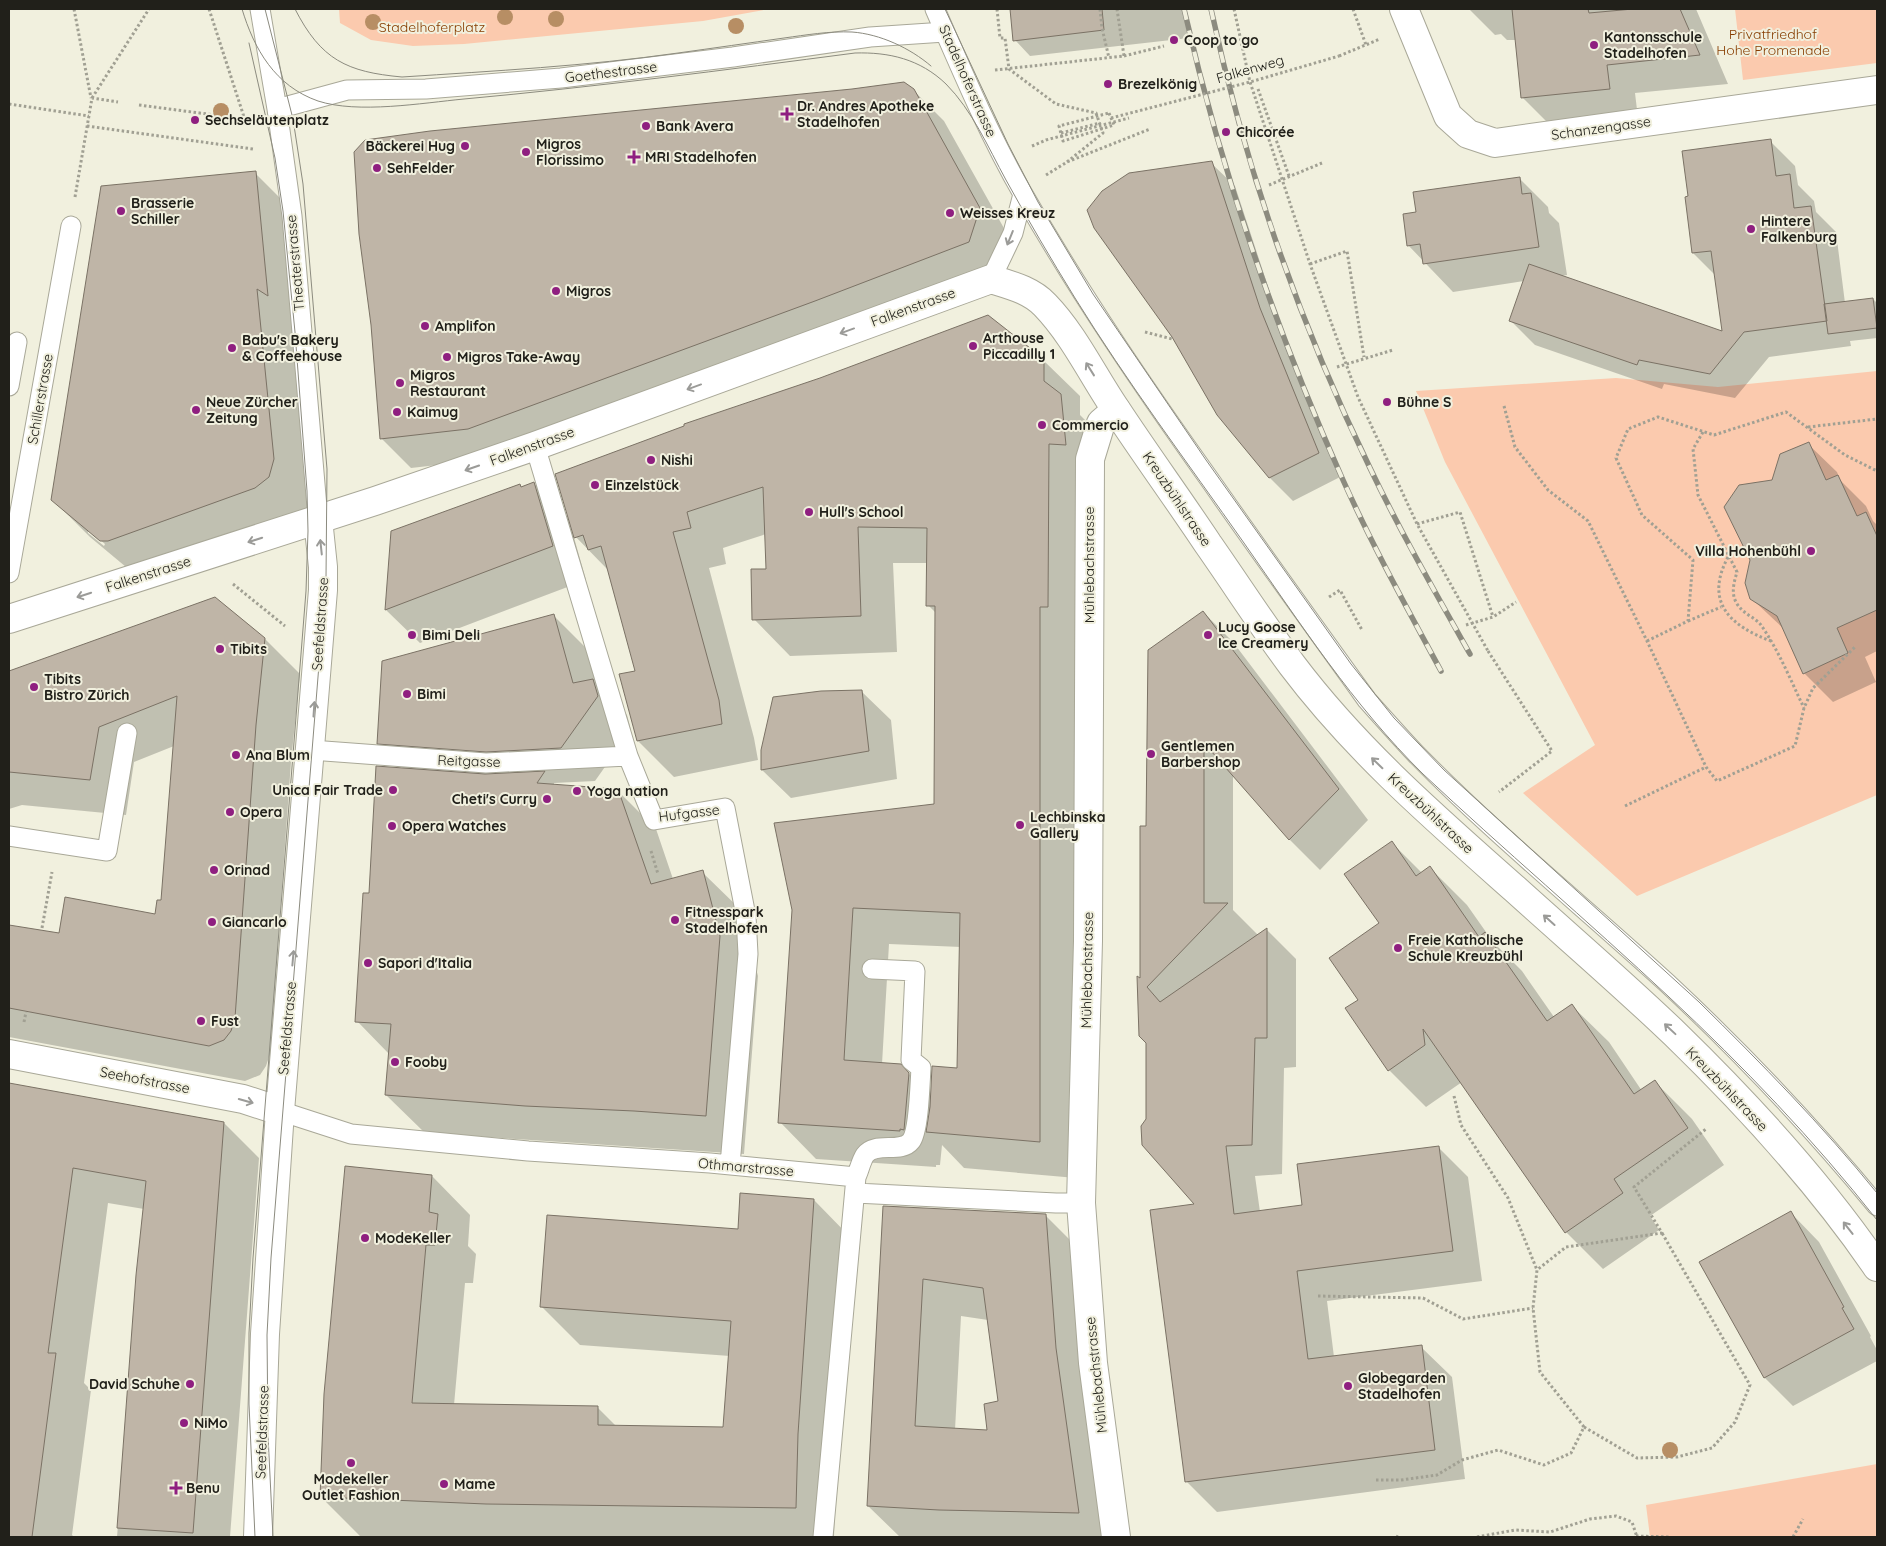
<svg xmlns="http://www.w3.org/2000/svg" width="1886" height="1546" font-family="Quicksand,sans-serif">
  <rect width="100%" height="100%" fill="#f1f0de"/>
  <path fill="#fbcaae" d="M339,9H769L703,21L464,44L413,46L371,40L340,23Z
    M1735,9H1877V63L1743,80Z
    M1877,371V795L1637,896L1523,793L1595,745L1445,462L1416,391L1616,378L1718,387Z
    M1877,1464V1537H1650L1646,1505Z"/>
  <path fill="#0003" fill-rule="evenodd" d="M1011,9H1183L1189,38L1030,56L1015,40Z
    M1469,9H1696L1728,84L1635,93L1638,118L1551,126L1523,98L1516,40H1507L1501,34L1495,35Z
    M913,90L944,121L1010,239L999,272L499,458L411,468L381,438L372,325Z
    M1770,141L1795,166L1798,185L1814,201L1816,212L1836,232L1845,303L1873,299L1877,303V338L1850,341L1851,346L1769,357L1735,398L1664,384L1662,389L1535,345L1510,320L1524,281L1453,292L1408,245L1418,213L1519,178L1548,207L1549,213L1559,223L1567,275L1560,276L1723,333L1715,275L1693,253Z
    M1211,163L1235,186L1283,332L1342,476L1293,501L1270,478L1218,414Z
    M255,173L292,210L311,497L306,514L138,577L90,537L52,499ZM88,530L105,544L104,546L88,533Z
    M1043,360L1080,396V415L1097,432L1076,1178L964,1168L942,1145L940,1165H936V1167L816,1159L780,1122L793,910L936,805L937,614L928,605V563H893L897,652L790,656L754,619L767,570L766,534L723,548L726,564L709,568L754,738L758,760L674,777L638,741L636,672L608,570L573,534L586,580L420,643L386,610L520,486L522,488L534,483L570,520ZM889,944L961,947L958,1070L932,1097L900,1065L882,1064Z
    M1808,444L1837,472L1840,480L1866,506L1873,521L1877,525V651L1865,657L1876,682L1833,702L1804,673L1785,630L1752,599L1773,482Z
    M1203,612L1233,642L1368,820L1320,870L1290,840L1233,775V910L1258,935L1266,929L1296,959V1067L1284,1068L1282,1174L1255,1176L1260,1212L1304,1206L1438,1147L1468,1177L1482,1281L1327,1301L1334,1357L1421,1347L1452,1377L1465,1479L1217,1512L1187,1482L1197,1205L1147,1119L1148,1043L1141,981L1147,827Z
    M553,615L587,649L597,685L627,715L631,730L595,781L554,783V785L617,790L656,829L673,879L702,872L741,910L758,976L744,1154L425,1133L386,1095L390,1055L357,1021L370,895L404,769L378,743Z
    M265,639L300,674L291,762L270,1054L266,1066L260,1075L245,1081L9,1037V926L60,934L156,915L162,901L174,746L134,762L126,815L22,805L9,809V672L71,651Z
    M862,692L891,720L897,779L791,798L762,770Z
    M1392,843L1422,873L1430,868L1467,905L1493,942L1522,971L1554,1017L1571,1005L1609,1042L1642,1091L1655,1082L1692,1119L1724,1165L1650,1216L1659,1230L1603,1269L1566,1232L1462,1082L1426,1107L1389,1070L1360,1000L1380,924Z
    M9,1084L224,1123L259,1158L230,1537H117L144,1209L108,1203L84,1383L91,1390L72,1535L74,1537H9Z
    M432,1176L470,1215L468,1246L476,1254L473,1283H465L454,1405L597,1407L617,1427L725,1428L730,1356L580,1345L541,1306L739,1231L814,1200L852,1239L836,1473L834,1537H406L360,1536L321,1497Z
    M884,1207L1045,1215L1083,1253L1114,1537H900L868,1506ZM961,1316L988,1320L999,1402L989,1432L955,1430Z
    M1791,1213L1819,1242L1871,1336L1870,1337L1877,1350V1361L1793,1406L1765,1378L1701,1262Z"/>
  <path fill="#bfb5a7" stroke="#7b7265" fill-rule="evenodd" d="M1010,9H1102L1104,30L1013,41Z
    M1512,9H1588L1589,13L1633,9H1680L1700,55L1607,65L1610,89L1521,98Z
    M904,82L914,89L980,208L969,242L815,301L468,429L380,439L371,325L359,234L354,152L365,140L430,131L852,89Z
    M1771,139L1776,176L1790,174L1794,208L1811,206L1827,321L1744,332L1710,374L1639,360L1637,365L1509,321L1529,264L1722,331L1711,251L1692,253L1685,197L1688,196L1682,151Z
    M1212,161L1260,308L1319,453L1269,478L1217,415L1172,337L1094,228L1087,210L1102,191L1129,173Z
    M256,171L268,296L257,289L274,459L269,477L255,488L108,541H100L51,500L101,186Z
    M1520,177L1522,194L1531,193L1539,247L1423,264L1420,244L1407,246L1403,214L1416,212L1413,192Z
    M1873,298L1877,328L1828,334L1824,304Z
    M988,315L1044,359V381L1061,394L1066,445L1049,444L1048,607H1040V1142L926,1132L930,1107L932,1066L957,1068L960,913L853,908L844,1060L901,1064L909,1073L904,1130L900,1129V1131L778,1123L792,910L774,823L934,804L935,606H926L927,528L858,527L861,616L752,620L751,569H766L763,487L687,512L691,528L673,532L719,700L722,724L637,741L619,674L635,671L601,546L588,550L583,535L574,538L555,474L684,426V424L820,378Z
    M1809,442L1826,480L1838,475L1857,516L1866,512L1877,536V610L1837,628L1848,653L1803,674L1777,616L1750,599L1745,583L1750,560L1724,507L1739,485L1772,480L1780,454Z
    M534,482L553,546L385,610L391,531L520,484L521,487Z
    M215,597L265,638L256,725L235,1018L231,1031L224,1040L209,1046L9,1008V925L59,933L65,897L155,914L157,900H161L177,696L99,727L90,780L9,772V671Z
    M1203,611L1339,789L1289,840L1204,743V903H1228L1147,987L1160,1002L1267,928V1038H1255L1252,1145L1226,1146L1234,1214L1302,1205L1297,1164L1439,1146L1453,1251L1297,1271L1308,1359L1422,1345L1435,1450L1185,1482L1150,1210L1194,1204L1142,1145L1141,1126L1146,1119V1043L1139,1036L1137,976L1140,978V826H1146L1148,650Z
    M554,614L573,683L593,679L598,696L561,748L486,752L377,744L382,661Z
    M862,690L869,751L761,770V750L773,697L821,691Z
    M376,766L485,774L545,771L537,783L618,789L651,884L703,870L720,936L706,1116L634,1111L525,1106L385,1095L391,1024L355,1022L363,893H369Z
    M1392,841L1416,876L1430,866L1479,937L1485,932L1547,1021L1572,1004L1634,1094L1655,1080L1688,1128L1614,1179L1623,1193L1565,1233L1423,1029L1425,1045L1388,1071L1345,1008L1358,1000L1329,958L1379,923L1344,874Z
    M9,1083L224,1122L193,1533L117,1528L136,1275L146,1181L73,1168L48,1353H56L32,1537H9Z
    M345,1166L432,1175L429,1212L438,1214L435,1245H426L412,1403L598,1406V1425L723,1427L731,1321L540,1307L547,1215L738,1229L740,1193L814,1199L798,1434L796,1508L486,1504L320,1497L324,1394Z
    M883,1206L1046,1214L1056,1348L1079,1513L939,1510L867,1506ZM923,1279L983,1288L998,1401L984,1404L987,1430L915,1426Z
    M1791,1211L1844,1307L1842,1308L1854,1329L1764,1378L1699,1262Z"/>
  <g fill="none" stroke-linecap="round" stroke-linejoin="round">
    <defs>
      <path id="service" d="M260,9L277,109L292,216L318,519
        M935,9C962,71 989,135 1023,194C1080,294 1145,389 1212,483C1263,556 1315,628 1367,700C1383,718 1399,736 1415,753C1494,834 1584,907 1667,983C1742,1053 1812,1127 1877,1206
        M277,109L347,90L426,89L561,78L733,57L870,37L945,32
        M991,279L1013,233L1023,194
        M9,386L17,342
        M535,446L628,756L654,820L725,808L746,916L748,954L730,1165
        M9,573L71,226
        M311,750L486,763L628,756
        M9,836L107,851L127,733
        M280,1111L351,1134L528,1151L710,1163L856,1177L823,1537
        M856,1177C859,1171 861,1161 865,1155C875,1141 901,1154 911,1141C919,1131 920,1082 921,1068L911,1060L915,971L872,969
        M855,1193L1056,1203H1081"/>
      <path id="minor" d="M1404,9L1448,116L1468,134L1495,143L1877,90
        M9,1054L243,1099L280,1111
        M258,1537L265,1334L280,1111L323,590V567L318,519
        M1116,1537L1093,1363L1081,1203L1088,941L1090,459L1101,423L1116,410"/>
      <path id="secondary" d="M9,619L375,501L535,446L991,279C1010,285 1031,290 1045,305C1074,335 1093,376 1117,411C1146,455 1178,499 1208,544C1236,584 1263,626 1292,665C1356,750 1436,819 1515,889C1568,937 1623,984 1675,1034C1748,1105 1819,1182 1877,1267"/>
    </defs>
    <use href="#service" stroke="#a9a898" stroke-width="21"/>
    <use href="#minor" stroke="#a9a898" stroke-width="30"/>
    <use href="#secondary" stroke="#a9a898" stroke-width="30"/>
    <path stroke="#a1a093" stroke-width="3" stroke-dasharray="2.5 2.5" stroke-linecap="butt" d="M74,9L91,98
      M209,9L245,120
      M997,9L1000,38H1005L1009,69L1056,104L1096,113L1103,133L1067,162
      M1100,9L1102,28L1109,58
      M1353,9L1366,45
      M1124,56L1164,46
      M1339,56L1380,39
      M995,70L1124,56L1117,9
      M1258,89L1289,176
      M92,98L149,9
      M9,104L89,116
      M139,105L245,119
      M87,126L253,149
      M1061,133L1100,123
      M1032,146L1046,140L1129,118
      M1046,175L1067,162L1150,129
      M1269,185L1322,163
      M75,197L92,98L118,102
      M1310,264L1347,251L1364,357
      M1145,332L1172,339
      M1337,367L1393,350
      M1504,406L1515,447L1548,490L1588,521L1647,641L1706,767L1717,781L1795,746L1804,708L1813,688L1856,646
      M1808,427L1877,419
      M1703,432L1693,449L1698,495L1737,572C1734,582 1731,593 1736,602C1742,614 1755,617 1761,625C1779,651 1791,681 1804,708
      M1417,524L1460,512L1493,617
      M1728,557C1704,602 1730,626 1771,641
      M233,584L285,626
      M1329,597L1340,590L1362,630
      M1688,621L1721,607
      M1466,625L1493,617L1516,602
      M1647,641L1688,621L1693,560L1642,515L1616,458L1628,429L1658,417L1714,435L1786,412L1845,455L1877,471
      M1488,651L1552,751L1499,792
      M1625,806L1706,767
      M651,851L658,874
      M42,928L52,872
      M24,1022L26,1012
      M1454,1096L1461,1125L1508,1198L1537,1270
      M1318,1296L1423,1298L1463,1319L1533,1308
      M1584,1427L1637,1458L1677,1457L1712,1448L1735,1422L1750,1385L1662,1233
      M1376,1480H1401L1437,1475L1462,1460L1498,1450L1544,1465L1571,1453L1584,1427L1540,1372L1533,1308L1537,1270L1566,1247L1662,1233L1634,1187L1706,1129
      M1396,1536L1398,1537
      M1636,1536L1669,1537
      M1477,1537L1515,1530L1550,1532L1590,1519L1616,1516L1632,1522L1637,1537
      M1793,1537L1803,1519"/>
    <use href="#service" stroke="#fff" stroke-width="19"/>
    <use href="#minor" stroke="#fff" stroke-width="28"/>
    <use href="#secondary" stroke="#fff" stroke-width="28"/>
    <path stroke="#8c8b7f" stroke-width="1" d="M242,9C254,49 275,86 318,101C358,114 422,103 464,99C595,87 725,70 855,53C889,52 920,59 946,84C972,110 988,147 1006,180C1028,220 1051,259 1075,298C1127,382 1187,462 1244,543C1300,623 1353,705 1423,774C1503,849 1588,921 1669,997C1743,1066 1814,1140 1877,1220
      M265,9L293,119L303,184L327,469L326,578L271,1258L267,1335L268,1435L273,1537
      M295,9C321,60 347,72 402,77C494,71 587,66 678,53C714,48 749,43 784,38C806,35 829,31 852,32C880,34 910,48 931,66
      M945,9L1008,144L1038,202L1093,294L1206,460L1351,664L1394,718L1444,770L1699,1002C1761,1063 1822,1125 1877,1193
      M249,43L275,158L283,211L295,332L307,491L308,531L306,591L253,1258L249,1333V1404L255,1537"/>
    <defs>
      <path id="rail" d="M1184,9C1221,171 1275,328 1343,480C1372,545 1407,608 1441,671
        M1211,9C1245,167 1299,322 1370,468C1400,531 1435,592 1470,654"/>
    </defs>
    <use href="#rail" stroke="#8c8b7f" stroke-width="5.5"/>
    <use href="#rail" stroke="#f1f0de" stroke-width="4" stroke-dasharray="11" stroke-linecap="butt"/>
    <path stroke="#a1a093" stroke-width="3" stroke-dasharray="2.5 2.5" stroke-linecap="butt" d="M1234,9L1250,82L1310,264L1358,397L1417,524L1488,651
      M1109,113L1114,125L1063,141L1059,126Z
      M1111,118L1250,82L1339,56"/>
  </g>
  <g fill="#b78e64">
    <circle cx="505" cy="17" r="8"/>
    <circle cx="556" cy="19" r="8"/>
    <circle cx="373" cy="22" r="8"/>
    <circle cx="736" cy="26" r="8"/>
    <circle cx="221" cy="111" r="8"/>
    <circle cx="1670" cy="1450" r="8"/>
  </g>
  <defs><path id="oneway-shaft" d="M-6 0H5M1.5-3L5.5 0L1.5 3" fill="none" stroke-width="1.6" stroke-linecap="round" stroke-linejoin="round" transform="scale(1.25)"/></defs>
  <g stroke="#9b9b98">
    <use href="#oneway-shaft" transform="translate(1010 238) rotate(112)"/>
    <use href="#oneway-shaft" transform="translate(847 331) rotate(160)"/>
    <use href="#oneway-shaft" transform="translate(1090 369) rotate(-122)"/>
    <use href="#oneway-shaft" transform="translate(694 387) rotate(160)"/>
    <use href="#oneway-shaft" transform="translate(472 468) rotate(161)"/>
    <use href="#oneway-shaft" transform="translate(255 540) rotate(162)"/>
    <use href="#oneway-shaft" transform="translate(321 547) rotate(-96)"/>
    <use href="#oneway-shaft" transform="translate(84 595) rotate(162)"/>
    <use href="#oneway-shaft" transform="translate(314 709) rotate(-86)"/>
    <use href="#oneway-shaft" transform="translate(1377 763) rotate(-136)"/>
    <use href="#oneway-shaft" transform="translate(1549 920) rotate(-138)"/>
    <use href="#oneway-shaft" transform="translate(293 958) rotate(-85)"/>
    <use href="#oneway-shaft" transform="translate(1670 1029) rotate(-137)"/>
    <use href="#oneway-shaft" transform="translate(246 1101) rotate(16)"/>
    <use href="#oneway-shaft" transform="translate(1848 1228) rotate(-128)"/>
  </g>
  <g fill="#8f1f80" stroke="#f1f0de" stroke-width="2">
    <circle cx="1174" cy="40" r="5"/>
    <circle cx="1594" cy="45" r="5"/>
    <circle cx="1108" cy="84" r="5"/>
    <path d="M784.5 106.5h5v5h5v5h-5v5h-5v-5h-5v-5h5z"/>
    <circle cx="195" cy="120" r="5"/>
    <circle cx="646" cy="126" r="5"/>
    <circle cx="1226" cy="132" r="5"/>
    <circle cx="465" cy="146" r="5"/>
    <circle cx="526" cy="152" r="5"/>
    <path d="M631.5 149.5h5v5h5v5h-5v5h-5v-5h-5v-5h5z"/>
    <circle cx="377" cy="168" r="5"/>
    <circle cx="121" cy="211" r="5"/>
    <circle cx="950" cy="213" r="5"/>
    <circle cx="1751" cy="229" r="5"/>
    <circle cx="556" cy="291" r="5"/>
    <circle cx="425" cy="326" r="5"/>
    <circle cx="973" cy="346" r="5"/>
    <circle cx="232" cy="348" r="5"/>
    <circle cx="447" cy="357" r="5"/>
    <circle cx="400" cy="383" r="5"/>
    <circle cx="1387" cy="402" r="5"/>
    <circle cx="196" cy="410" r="5"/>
    <circle cx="397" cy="412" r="5"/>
    <circle cx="1042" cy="425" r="5"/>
    <circle cx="651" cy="460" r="5"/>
    <circle cx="595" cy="485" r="5"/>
    <circle cx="809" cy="512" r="5"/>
    <circle cx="1811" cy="551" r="5"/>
    <circle cx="412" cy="635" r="5"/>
    <circle cx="1208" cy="635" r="5"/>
    <circle cx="220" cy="649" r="5"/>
    <circle cx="34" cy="687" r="5"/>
    <circle cx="407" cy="694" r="5"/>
    <circle cx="1151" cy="754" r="5"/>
    <circle cx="236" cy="755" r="5"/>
    <circle cx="393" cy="790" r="5"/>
    <circle cx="577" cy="791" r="5"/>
    <circle cx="547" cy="799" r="5"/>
    <circle cx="230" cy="812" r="5"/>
    <circle cx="1020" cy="825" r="5"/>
    <circle cx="392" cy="826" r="5"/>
    <circle cx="214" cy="870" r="5"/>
    <circle cx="675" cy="920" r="5"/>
    <circle cx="212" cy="922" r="5"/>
    <circle cx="1398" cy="948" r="5"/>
    <circle cx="368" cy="963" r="5"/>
    <circle cx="201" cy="1021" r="5"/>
    <circle cx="395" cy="1062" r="5"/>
    <circle cx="365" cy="1238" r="5"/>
    <circle cx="190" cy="1384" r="5"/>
    <circle cx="1348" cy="1386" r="5"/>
    <circle cx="184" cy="1423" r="5"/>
    <circle cx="351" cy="1463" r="5"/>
    <circle cx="444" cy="1484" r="5"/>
    <path d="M173.5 1480.5h5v5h5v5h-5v5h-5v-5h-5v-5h5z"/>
  </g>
  <g text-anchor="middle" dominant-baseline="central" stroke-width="4" stroke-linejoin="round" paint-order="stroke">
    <g font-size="14" fill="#873d00" stroke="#f1f0de">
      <text x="432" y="27">Stadelhoferplatz</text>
      <text x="1773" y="34">Privatfriedhof<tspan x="1773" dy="16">Hohe Promenade</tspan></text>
    </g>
    <g font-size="14" font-weight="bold" fill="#21201a" stroke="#f1f0de" text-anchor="start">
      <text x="1604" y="37">Kantonsschule<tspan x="1604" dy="16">Stadelhofen</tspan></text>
      <text x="1184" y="40">Coop to go</text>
      <text x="1118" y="84">Brezelkönig</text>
      <text x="797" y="106">Dr. Andres Apotheke<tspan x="797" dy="16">Stadelhofen</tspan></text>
      <text x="205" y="120">Sechseläutenplatz</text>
      <text x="656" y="126">Bank Avera</text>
      <text x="1236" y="132">Chicorée</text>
      <text x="536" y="144">Migros<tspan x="536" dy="16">Florissimo</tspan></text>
      <text x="455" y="146" text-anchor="end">Bäckerei Hug</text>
      <text x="645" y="157">MRI Stadelhofen</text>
      <text x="387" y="168">SehFelder</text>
      <text x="131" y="203">Brasserie<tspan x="131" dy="16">Schiller</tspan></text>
      <text x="960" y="213">Weisses Kreuz</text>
      <text x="1761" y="221">Hintere<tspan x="1761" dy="16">Falkenburg</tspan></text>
      <text x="566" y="291">Migros</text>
      <text x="435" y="326">Amplifon</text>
      <text x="983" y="338">Arthouse<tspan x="983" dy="16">Piccadilly 1</tspan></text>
      <text x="242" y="340">Babu's Bakery<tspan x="242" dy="16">&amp; Coffeehouse</tspan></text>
      <text x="457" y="357">Migros Take-Away</text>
      <text x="410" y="375">Migros<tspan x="410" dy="16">Restaurant</tspan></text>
      <text x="206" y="402">Neue Zürcher<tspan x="206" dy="16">Zeitung</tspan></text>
      <text x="1397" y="402">Bühne S</text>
      <text x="407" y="412">Kaimug</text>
      <text x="1052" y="425">Commercio</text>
      <text x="661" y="460">Nishi</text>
      <text x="605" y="485">Einzelstück</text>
      <text x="819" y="512">Hull's School</text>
      <text x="1801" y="551" text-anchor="end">Villa Hohenbühl</text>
      <text x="1218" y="627">Lucy Goose<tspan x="1218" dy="16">Ice Creamery</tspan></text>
      <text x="422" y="635">Bimi Deli</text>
      <text x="230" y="649">Tibits</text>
      <text x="44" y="679">Tibits<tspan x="44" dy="16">Bistro Zürich</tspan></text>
      <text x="417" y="694">Bimi</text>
      <text x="1161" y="746">Gentlemen<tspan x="1161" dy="16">Barbershop</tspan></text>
      <text x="246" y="755">Ana Blum</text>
      <text x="383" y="790" text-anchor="end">Unica Fair Trade</text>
      <text x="587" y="791">Yoga nation</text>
      <text x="537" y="799" text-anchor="end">Cheti's Curry</text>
      <text x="240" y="812">Opera</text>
      <text x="1030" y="817">Lechbinska<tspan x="1030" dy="16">Gallery</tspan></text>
      <text x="402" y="826">Opera Watches</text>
      <text x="224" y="870">Orinad</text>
      <text x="685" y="912">Fitnesspark<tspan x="685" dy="16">Stadelhofen</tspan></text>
      <text x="222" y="922">Giancarlo</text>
      <text x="1408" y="940">Freie Katholische<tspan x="1408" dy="16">Schule Kreuzbühl</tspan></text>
      <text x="378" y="963">Sapori d'Italia</text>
      <text x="211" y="1021">Fust</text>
      <text x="405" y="1062">Fooby</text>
      <text x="375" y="1238">ModeKeller</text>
      <text x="1358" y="1378">Globegarden<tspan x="1358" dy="16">Stadelhofen</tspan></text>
      <text x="180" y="1384" text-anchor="end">David Schuhe</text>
      <text x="194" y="1423">NiMo</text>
      <text x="351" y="1479" text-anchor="middle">Modekeller<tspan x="351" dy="16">Outlet Fashion</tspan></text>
      <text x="454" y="1484">Mame</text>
      <text x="186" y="1488">Benu</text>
    </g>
    <g font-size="14" fill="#21201a" stroke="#f1f0de">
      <text transform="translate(1250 69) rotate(-16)">Falkenweg</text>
      <text transform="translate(611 72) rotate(-7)">Goethestrasse</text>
      <text transform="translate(968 81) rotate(66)">Stadelhoferstrasse</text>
      <text transform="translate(1601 128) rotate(-8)">Schanzengasse</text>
      <text transform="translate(295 263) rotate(-95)">Theaterstrasse</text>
      <text transform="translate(913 307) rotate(-20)">Falkenstrasse</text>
      <text transform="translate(40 399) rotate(-80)">Schillerstrasse</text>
      <text transform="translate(532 446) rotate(-20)">Falkenstrasse</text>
      <text transform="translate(1177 499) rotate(56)">Kreuzbühlstrasse</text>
      <text transform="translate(1089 565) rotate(-90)">Mühlebachstrasse</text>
      <text transform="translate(148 574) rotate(-18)">Falkenstrasse</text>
      <text transform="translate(320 624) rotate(-86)">Seefeldstrasse</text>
      <text transform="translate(469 761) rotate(2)">Reitgasse</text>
      <text transform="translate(689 813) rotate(-7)">Hufgasse</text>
      <text transform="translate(1431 813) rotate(43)">Kreuzbühlstrasse</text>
      <text transform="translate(1087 970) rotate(-89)">Mühlebachstrasse</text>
      <text transform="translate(287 1028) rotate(-85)">Seefeldstrasse</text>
      <text transform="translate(145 1080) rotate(11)">Seehofstrasse</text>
      <text transform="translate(1727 1089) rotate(46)">Kreuzbühlstrasse</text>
      <text transform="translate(746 1167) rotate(5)">Othmarstrasse</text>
      <text transform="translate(1096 1375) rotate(-96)">Mühlebachstrasse</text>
      <text transform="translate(262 1432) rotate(-88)">Seefeldstrasse</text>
    </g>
  </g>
  <rect width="1886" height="1546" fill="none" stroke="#21201a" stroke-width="20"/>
</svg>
